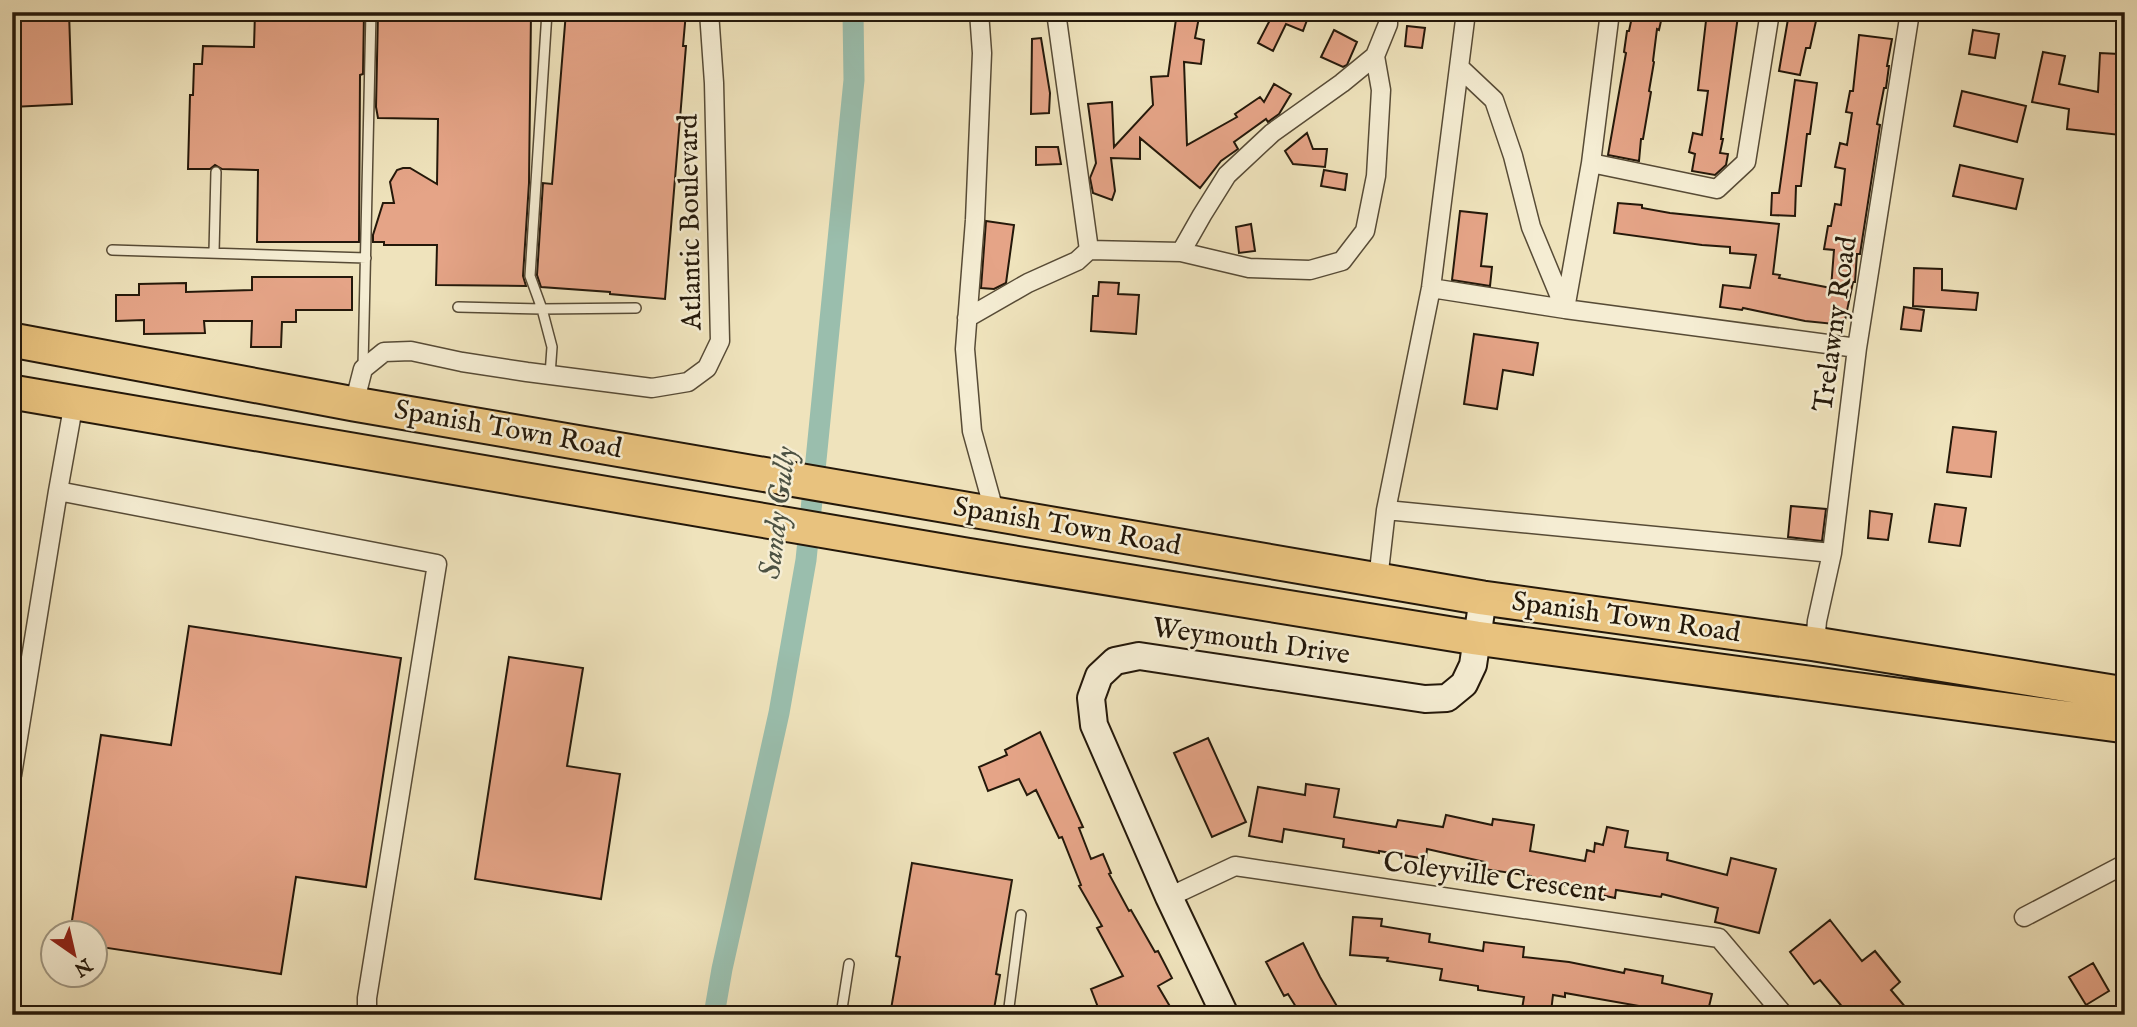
<svg xmlns="http://www.w3.org/2000/svg" width="2137" height="1027" font-family="'IM FELL English',serif">
  <rect width="100%" height="100%" fill="#efe3bc"/>
  <filter id="stains"><feTurbulence type="fractalNoise" baseFrequency=".00286" numOctaves="4"/><feColorMatrix values="0 0 0 0 .2 0 0 0 0 .09 0 0 0 0 .02 0 0 0 .5 -.17"/></filter>
  <radialGradient id="worn" r=".72"><stop offset=".6" stop-color="#630" stop-opacity="0"/><stop offset="1" stop-color="#630" stop-opacity=".3"/></radialGradient>
  <g fill="none" stroke-linecap="round" stroke-linejoin="round">
    <path stroke="#9abead" stroke-width="21" d="M714,1015L722,969L779,713L806,560L854,80L853,12"/>
  </g>
  <path fill="#e5a487" stroke="#24180a" stroke-width="2" d="M12,12H69L72,104L12,107Z
    M255,12H364L363,74L360,75L359,242H257L258,170L222,169L215,165L210,169H188L190,95H193L194,64H202L203,46L254,47Z
    M378,12H531L529,183L523,276L526,286L436,285L437,245H384V242H373V235L383,203H394L390,182L397,170L403,168H410L437,184L438,119L378,118L376,107Z
    M566,12H686L683,46H686L665,299L610,294V292L541,287L537,275L543,183L552,184Z
    M1177,12H1200L1195,38L1204,40L1201,64L1184,62L1187,145L1237,117L1235,114L1260,97L1264,102L1274,84L1291,94L1279,114L1268,122L1266,119L1234,142L1238,149L1221,161L1200,188L1140,138V159L1111,158L1115,191L1112,200L1093,193L1090,178L1096,163L1088,104L1112,102L1114,147L1153,105L1151,77L1168,76Z
    M1259,12H1310L1303,31L1286,24L1273,51L1258,43L1271,18Z
    M1633,12H1663L1659,30L1657,29L1653,61L1654,62L1649,91L1651,92L1643,139H1641L1639,161L1608,155L1626,53L1624,52L1627,31H1629Z
    M1707,12L1738,16L1721,139H1723L1720,153L1728,154L1726,165L1715,175L1692,171L1695,154L1689,152L1693,133L1702,135L1708,91L1698,90Z
    M1792,12H1818L1810,48H1806L1800,75L1779,71L1788,19L1791,20Z
    M1407,26L1425,28L1422,48L1405,46Z
    M1334,30L1357,42L1347,65L1343,67L1321,57Z
    M1973,30L1999,34L1995,58L1969,54Z
    M1859,35L1892,39L1887,66H1889L1886,88H1884L1877,124L1880,125L1860,254H1857L1855,282H1853L1844,325L1805,321L1743,308L1742,310L1720,307L1723,285L1750,288L1756,255L1730,253V247L1702,245L1614,233L1618,203L1642,205V208L1670,213L1779,224L1773,274L1780,275L1779,278L1831,288L1834,250L1824,249L1828,226H1831L1835,204L1841,205L1845,169L1835,167L1840,143L1847,145L1852,113L1846,112L1850,91H1853Z
    M1041,38L1050,93L1049,113L1031,114L1032,39Z
    M2043,52L2065,56L2059,84L2098,92L2100,53L2119,54L2116,104L2125,105V128H2122L2120,135L2067,129L2069,109L2032,102Z
    M1795,80L1817,83L1810,134H1807L1801,186H1796L1795,216L1771,215L1772,193H1779Z
    M1962,91L2026,106L2017,142L1954,126Z
    M1307,133L1313,149H1327L1325,167L1293,164L1285,151Z
    M1036,147H1058L1061,164L1036,165Z
    M1960,165L2023,179L2016,209L1953,196Z
    M1324,170L1347,174L1345,190L1321,186Z
    M1460,211L1487,214L1481,266L1492,267L1490,286L1452,280Z
    M986,221L1014,225L1006,283L994,289L981,288Z
    M1251,224L1255,251L1239,253L1236,227Z
    M1914,268L1942,269V290L1978,293L1976,310L1913,306Z
    M252,277H352V310H296V322H282L281,347H251L252,321H204L205,333L144,334V320L116,321V295H139V284L186,283V292L252,290Z
    M1099,282L1119,283L1118,294L1139,295L1136,334L1091,331L1093,296H1098Z
    M1904,307L1924,310L1921,331L1901,329Z
    M1474,334L1538,343L1533,375L1503,370L1497,409L1464,404Z
    M1953,427L1996,432L1991,477L1947,472Z
    M1935,504L1966,508L1960,546L1929,542Z
    M1791,506L1826,509L1822,541L1788,537Z
    M1870,511L1892,514L1888,540L1868,538Z
    M189,626L401,658L366,887L296,877L281,974L94,946V933H70L101,735L171,745Z
    M509,657L583,668L567,766L620,774L601,899L475,879Z
    M1040,732L1083,827L1079,828L1091,859L1103,854L1111,873L1109,874L1129,911L1131,910L1155,952L1158,951L1172,978L1158,986L1175,1015H1101L1091,989L1123,976L1097,928L1102,926L1079,886L1081,885L1062,837L1059,838L1036,790L1027,795L1019,779L988,791L979,767L1007,755L1005,750Z
    M1208,738L1246,822L1212,837L1174,753Z
    M1306,784L1339,789L1334,817L1396,827L1398,820L1443,827L1446,815L1492,825L1493,819L1534,825L1530,851L1585,861L1587,850L1594,852L1595,843L1603,845L1607,827L1628,831L1625,847L1668,853L1667,860L1727,875L1731,858L1776,869L1759,933L1715,922L1718,908L1662,894L1661,897L1616,890L1615,898L1578,890L1579,888L1531,880V876L1484,869L1485,862L1427,849L1426,859L1379,851V853L1343,847L1344,839L1284,829L1282,842L1249,836L1258,787L1305,795Z
    M912,863L1012,880L996,974L1000,975L993,1015H890L900,957L896,956Z
    M1353,917L1382,919L1381,926L1430,934L1429,942L1483,951L1484,942L1524,947L1523,957L1569,962L1624,973L1625,969L1663,976L1662,983L1712,994L1707,1015H1661L1662,1010L1565,993V997L1553,995L1551,1012L1522,1009L1524,997L1478,990V986L1440,980L1442,969L1387,961L1388,958L1350,955Z
    M1830,920L1862,961L1875,951L1900,982L1891,990L1912,1015H1849L1820,980L1814,984L1790,952Z
    M1303,943L1320,977L1342,1015H1301L1288,994L1284,996L1266,962Z
    M2093,963L2109,991L2086,1005L2069,977Z"/>
  <g fill="none" stroke-linecap="round" stroke-linejoin="round">
    <defs>
      <path id="lane" d="M547,12L530,276L542,309L552,347L550,375
        M112,250L366,258
        M214,252L216,172
        M458,307L542,309L636,308
        M363,367L371,12
        M841,1015L849,964
        M1008,1015L1021,915"/>
      <path id="street" d="M979,12L982,53L975,220L965,349L972,431L995,514
        M1056,12L1089,250
        M1459,67L1494,100L1513,156L1531,227L1565,309
        M1591,163L1717,189L1746,162L1770,12
        M1181,252L1202,215L1227,175L1272,133L1342,83L1375,56L1388,24V12
        M1431,288L1565,309L1857,348
        M1565,309L1591,163L1610,12
        M967,318L1028,283L1077,261L1089,250L1181,252L1249,268L1310,270L1342,261L1365,231L1376,176L1381,90L1375,56
        M74,402L58,491L437,564L367,998V1015
        M354,404L363,369L384,352L411,351L462,362L527,372L652,388L688,382L707,368L720,341L714,83L709,12
        M1386,510L1832,553
        M1378,580L1386,510L1431,288L1466,12
        M1815,644L1817,621L1832,553L1857,348L1910,12
        M12,775L58,491
        M1169,897L1235,866L1719,938L1784,1015
        M2024,917L2125,864"/>
      <path id="secondary" d="M1225,1015L1169,897L1094,725L1091,698L1099,676L1115,661L1139,656L1425,699L1447,698L1464,684L1473,665L1483,598"/>
      <path id="highway" d="M12,340L354,404L1483,598L1815,644L2125,694
        M12,392L966,555L1476,638L2125,726"/>
    </defs>
    <use href="#lane" stroke="#574b36" stroke-width="12"/>
    <use href="#street" stroke="#574b36" stroke-width="21"/>
    <use href="#secondary" stroke="#24180a" stroke-width="30"/>
    <use href="#highway" stroke="#24180a" stroke-width="37"/>
    <use href="#lane" stroke="#f5edd3" stroke-width="9"/>
    <use href="#street" stroke="#f5edd3" stroke-width="18"/>
    <use href="#secondary" stroke="#f5edd3" stroke-width="26"/>
    <use href="#highway" stroke="#e8c27e" stroke-width="33"/>
  </g>
  <g text-anchor="middle" dominant-baseline="central" stroke-width="5" stroke-linejoin="round" paint-order="stroke">
    <g font-size="28" fill="#24180a" stroke="#f5edd3">
      <text transform="translate(691 222) rotate(-91)">Atlantic Boulevard</text>
      <text transform="translate(1836 324) rotate(-82)">Trelawny Road</text>
      <text transform="translate(508 430) rotate(10)">Spanish Town Road</text>
      <text transform="translate(1067 527) rotate(10)">Spanish Town Road</text>
      <text transform="translate(1626 618) rotate(8)">Spanish Town Road</text>
      <text transform="translate(1251 642) rotate(8)">Weymouth Drive</text>
      <text transform="translate(1495 878) rotate(8)">Coleyville Crescent</text>
    </g>
    <g font-size="30" font-style="italic" fill="#4d5243" stroke="#f5edd3">
      <text transform="translate(779 513) rotate(-83)">Sandy Gully</text>
    </g>
  </g>
  <rect width="2137" height="1027" fill="none" stroke="#efe3bc" stroke-width="42"/>
  <rect x="14" y="14" width="2109" height="999" fill="none" stroke="#24180a" stroke-width="3.5"/>
  <rect x="21" y="21" width="2095" height="985" fill="none" stroke="#24180a" stroke-width="2"/>
  <g transform="translate(74 954) rotate(146)"><circle r="33" fill="#f5edd3" stroke="#a19883" stroke-width="2"/>
  <path d="M0-5L12 26L0 18L-12 26Z" fill="#8f2418"/>
  <text y="-10" font-size="19" font-weight="bold" text-anchor="middle" fill="#24180a">N</text>
  </g>
  <rect width="100%" height="100%" filter="url(#stains)"/>
  <rect width="100%" height="100%" fill="url(#worn)"/>
</svg>
